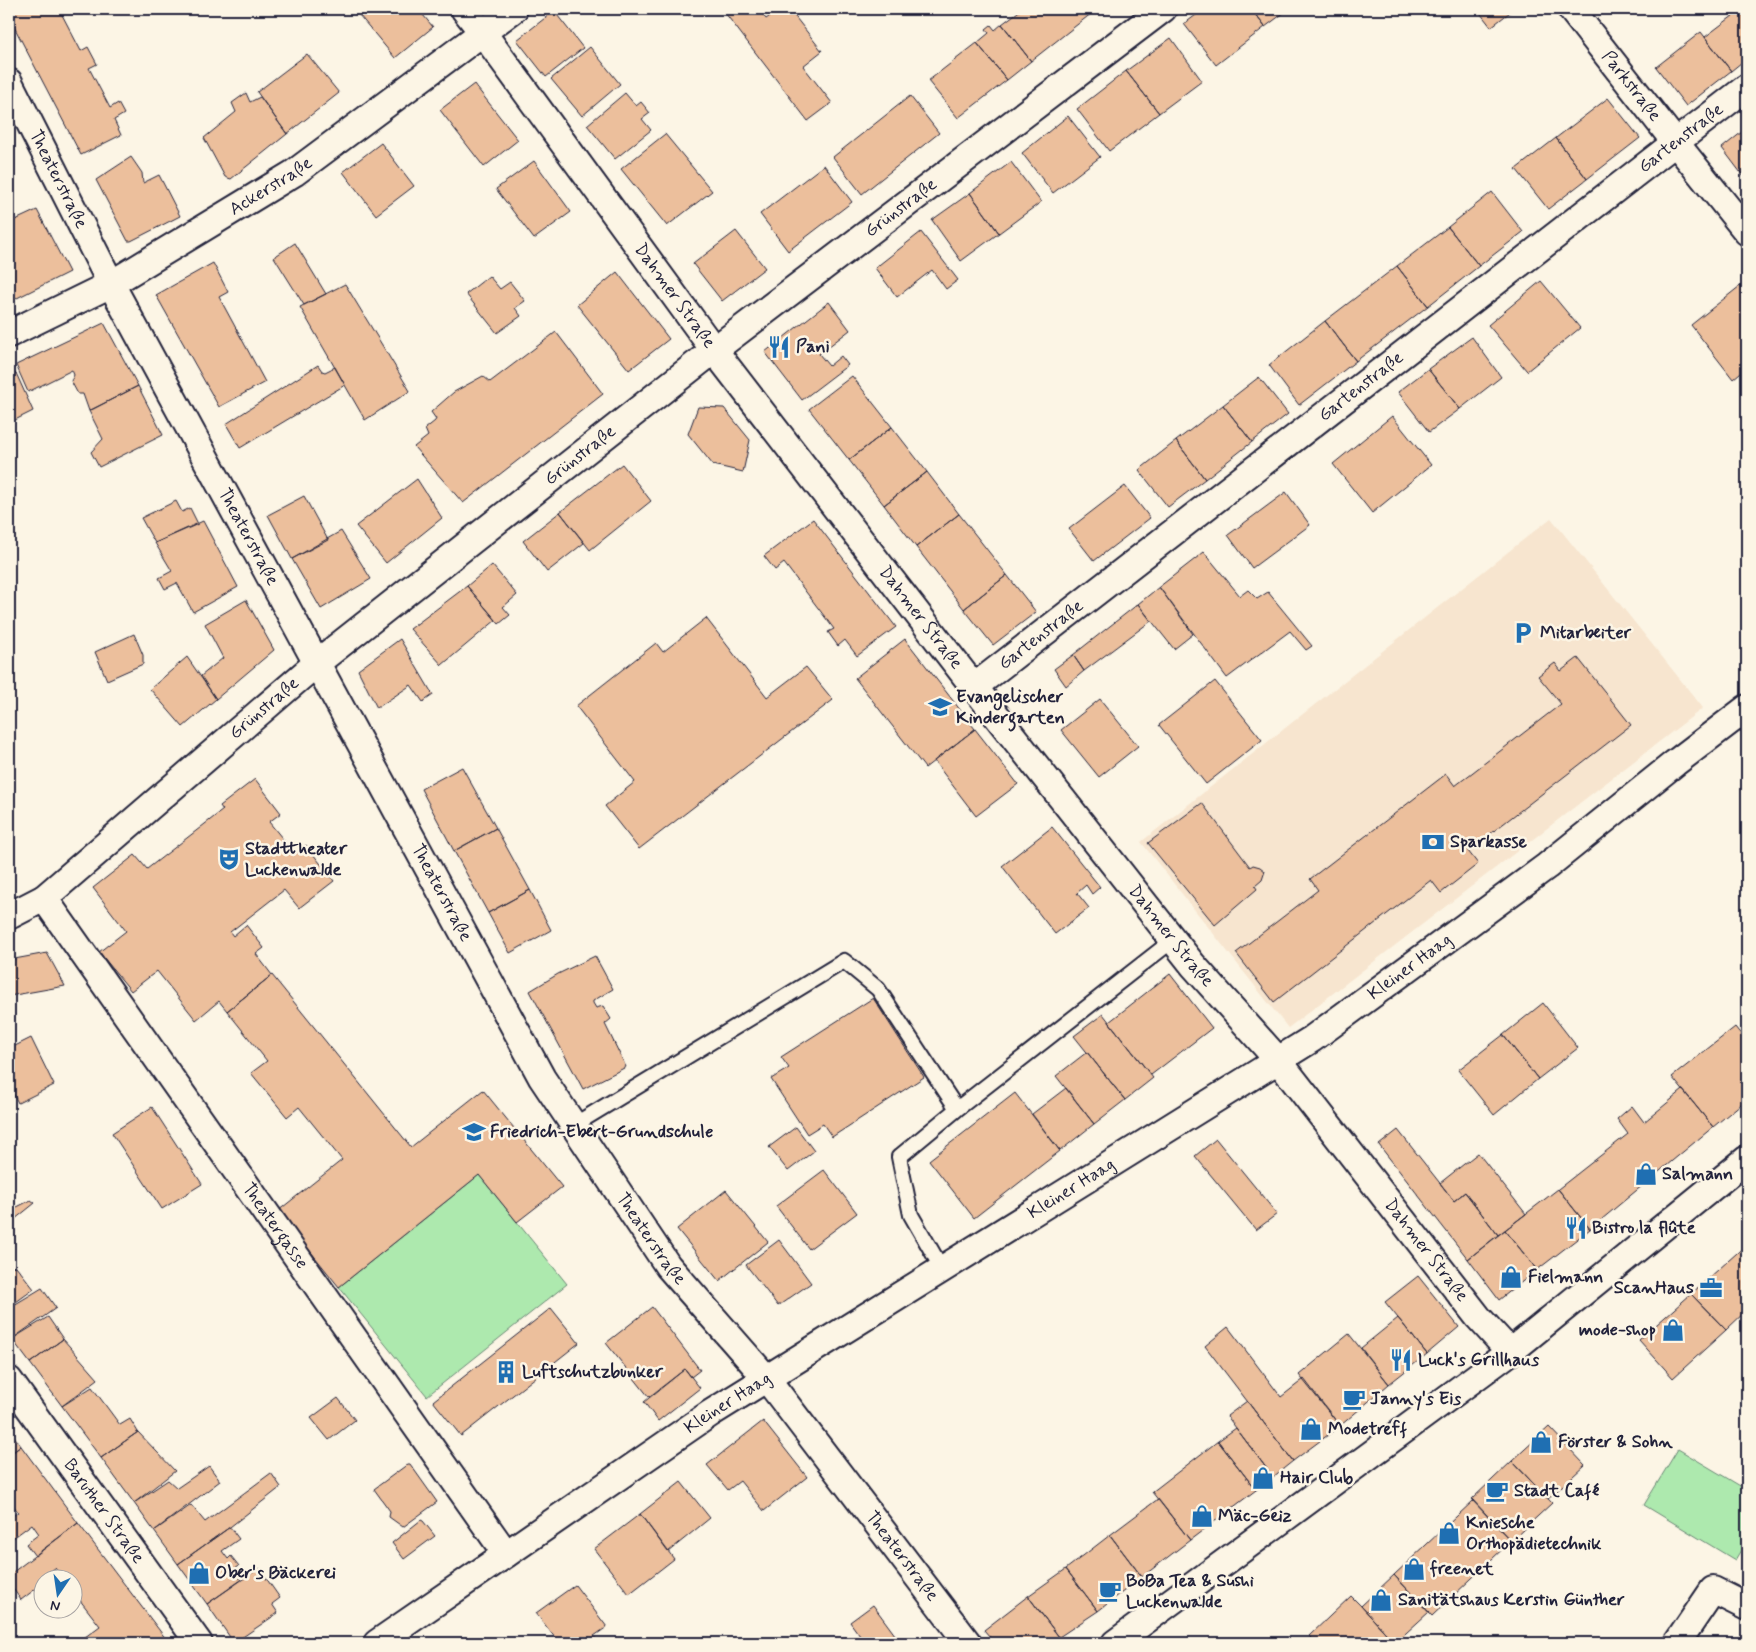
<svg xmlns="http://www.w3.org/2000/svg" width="1756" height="1652" font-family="Mynerve,sans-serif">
  <rect width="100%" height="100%" fill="#fcf5e5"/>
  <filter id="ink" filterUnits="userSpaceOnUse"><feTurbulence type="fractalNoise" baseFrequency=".02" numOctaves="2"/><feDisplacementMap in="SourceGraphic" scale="10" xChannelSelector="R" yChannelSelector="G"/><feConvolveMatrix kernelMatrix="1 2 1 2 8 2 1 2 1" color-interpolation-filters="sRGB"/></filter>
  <g filter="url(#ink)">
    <path fill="#f7e5cf" d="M1551,518L1703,708L1288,1028L1141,842Z"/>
    <path fill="#ade9ae" stroke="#688674" d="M479,1175L567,1284L427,1396L339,1287Z
      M1678,1449L1747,1490V1540L1735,1560L1644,1505Z"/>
    <path fill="#ecbf9c" stroke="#22223b" d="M9,9H59L81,51L88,47L97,64L89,68L110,108L118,103L124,114L114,120L121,135L81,155L9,17Z
      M354,9H418L433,27L395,58Z
      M722,9H758L766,19L780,9H789L822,51L803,66L832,103L808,121Z
      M1022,9H1089L1092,13L1031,61L1002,24Z
      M1204,9H1251L1265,27L1216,65L1184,24Z
      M1251,9H1289L1265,27Z
      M1477,9H1514L1491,27Z
      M1742,9H1747V58L1731,71L1705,37Z
      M554,11L583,48L546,77L517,40Z
      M1002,24L1031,61L1007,80L977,43L989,33L986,29L991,25L995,30Z
      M1701,32L1731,71L1686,106L1656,67Z
      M1171,38L1202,81L1159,113L1126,71Z
      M977,43L1007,80L958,118L928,81Z
      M590,47L620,84L582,116L551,79Z
      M307,54L339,93L287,134L257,92Z
      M1126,71L1159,113L1109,151L1077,109Z
      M474,84L518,140L484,167L440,110Z
      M246,93L250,102L260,97L287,134L231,179L225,177L204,138L236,112L232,103Z
      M625,93L636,106L641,102L650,113L642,119L651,130L615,159L587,125Z
      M910,96L939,133L862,194L833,157Z
      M1608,98L1640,138L1587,179L1556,138Z
      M1068,116L1100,157L1053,193L1022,153Z
      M1747,128V181L1722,148Z
      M665,134L712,191L667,226L621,169Z
      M1556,138L1587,179L1548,209L1516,169Z
      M381,143L414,186L376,215L343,172Z
      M131,157L142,173L143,183L159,175L180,216L131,241H128L96,180Z
      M534,161L571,212L534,239L496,189Z
      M1011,162L1041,202L999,233L970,193Z
      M824,165L852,202L788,251L760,214Z
      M1492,192L1523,232L1479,266L1448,227Z
      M970,193L999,233L961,261L932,220Z
      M37,210L69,272L9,302V223Z
      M1448,227L1479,266L1428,306L1397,266Z
      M736,231L765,268L722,301L693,264Z
      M921,232L958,280L946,289L932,270L897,297L875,268Z
      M295,243L326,294L304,305L274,257Z
      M213,263L228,292L219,297L265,382L219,407L156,295Z
      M1397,266L1428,306L1356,361L1325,321Z
      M617,272L669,339L629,370L577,305Z
      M489,276L500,289L510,282L525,301L515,308L521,316L497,333L466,294Z
      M1541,281L1580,328L1527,371L1488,325Z
      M345,284L410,391L365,420L300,307Z
      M1740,286L1747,295V367L1733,379L1691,325Z
      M829,302L850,330L819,354L829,366L841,356L848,365L802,400L765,352Z
      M1325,321L1356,361L1299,405L1269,365Z
      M104,323L138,386L89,411L83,394H78L71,381L74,375L72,370L28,392L16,365Z
      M556,332L603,394L463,503L414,447L428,436L425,429L435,421L436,419L431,412L454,392L483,376L490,382Z
      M1472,337L1501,377L1460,409L1428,369Z
      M318,365L322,371L325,372L335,367L345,385L240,448L226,424Z
      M1428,369L1460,409L1429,432L1398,392Z
      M16,373L33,411L9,423V376Z
      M852,376L892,427L849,460L809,409Z
      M1259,377L1288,414L1252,442L1223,405Z
      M138,386L163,435L99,467L91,452L103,439L89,411Z
      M1223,405L1252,442L1205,479L1176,441Z
      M698,407L724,408L750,440L743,472L713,465L688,434Z
      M1392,416L1431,465L1372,513L1333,464Z
      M892,427L927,472L884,505L849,460Z
      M1176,441L1205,479L1168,507L1139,470Z
      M622,464L651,501L590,550L560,512Z
      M927,472L959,514L916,547L884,505Z
      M417,479L442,518L386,563L356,526Z
      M1125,486L1150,518L1094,561L1069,529Z
      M1286,492L1310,525L1252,568L1228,535Z
      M304,496L328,540L292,559L268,515Z
      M176,501L182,512L190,508L198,524L155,543L141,518Z
      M560,512L584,543L547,572L523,541Z
      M959,514L1007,575L964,609L916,547Z
      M813,519L896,627L857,656L845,640L838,646L828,632L834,629L784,563L775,570L764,556Z
      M203,521L238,587L193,612L177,583L165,589L159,578L172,571L155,543Z
      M341,531L371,579L321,609L292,559Z
      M1204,552L1240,596L1248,590L1257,599L1268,592L1312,646L1306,650L1290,631L1227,678L1159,587Z
      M492,565L517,595L503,607L510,615L499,624L467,586Z
      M1007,575L1036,612L993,645L964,609Z
      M467,586L496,620L442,665L410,629Z
      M1159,587L1193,634L1174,649L1138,604Z
      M246,600L274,650L216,699L201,676L223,658L205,624Z
      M1138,604L1151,621L1084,671L1073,655Z
      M706,618L767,697L806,667L833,700L639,849L605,806L635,782L576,706L656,643L663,652Z
      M134,634L143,655V664L107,680L95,652Z
      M400,639L433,695L423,702L411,685L377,708L358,670Z
      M905,639L975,729L925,768L855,678Z
      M1073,655L1084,671L1066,686L1054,669Z
      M187,657L216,699L183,727L150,689Z
      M1578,658L1631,725L1468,851L1478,864L1441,893L1431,880L1274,1002L1236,953L1318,890L1310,879L1446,774L1455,786L1561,704L1538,676L1555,663L1561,671Z
      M1215,681L1262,740L1206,784L1159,725Z
      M1100,699L1138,746L1099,777L1061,730Z
      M975,729L1018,784L976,816L934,761Z
      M462,767L496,828L454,851L421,789Z
      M255,779L281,813L269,822L295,854L306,845L334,881L299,908L284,890L230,932L233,936L246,925L264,948L256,954L272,975L227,1011L219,1001L196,1020L157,971L131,991L99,952L126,931L93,888L135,855L147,869L223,810L220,806Z
      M1202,803L1250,867L1253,865L1260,867L1265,871L1262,880L1255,886L1257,889L1215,925L1148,843Z
      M1052,827L1100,887L1092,894L1086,885L1077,893L1089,908L1055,934L1002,866Z
      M496,828L530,890L488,913L454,851Z
      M530,890L551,930L510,953L488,913Z
      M47,953L65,986L9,996V960Z
      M595,956L613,989L593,1001V1003L596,1008L603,1006L611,1019L605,1024L626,1067L583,1089L530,991L558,974Z
      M1170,974L1212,1028L1151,1075L1109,1022Z
      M272,975L411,1147L483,1090L562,1187L517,1222L479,1175L339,1287L278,1211L342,1160L299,1107L287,1117L251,1073L267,1061L227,1011Z
      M873,998L924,1077L832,1137L823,1124L807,1134L771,1079L789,1068L781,1057Z
      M1543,1003L1578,1048L1538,1079L1503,1035Z
      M1103,1014L1153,1078L1125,1100L1074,1036Z
      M1735,1027L1747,1042V1099L1713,1127L1672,1077Z
      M1503,1035L1538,1079L1494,1115L1458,1070Z
      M31,1038L54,1085L18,1103L9,1085V1049Z
      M1087,1052L1125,1100L1094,1124L1056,1076Z
      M1066,1088L1094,1124L1060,1151L1032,1114Z
      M1683,1090L1713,1127L1590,1229L1558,1189L1628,1134L1617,1119L1632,1106L1644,1122Z
      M1015,1093L1060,1151L974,1218L929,1160Z
      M152,1107L202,1184L162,1209L112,1133Z
      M796,1127L814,1151L788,1171L769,1147Z
      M1398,1130L1454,1201L1465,1192L1498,1235L1468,1259L1379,1145Z
      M1216,1139L1277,1214L1256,1230L1195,1156Z
      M1478,1153L1526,1214L1498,1235L1465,1192L1454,1201L1440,1183Z
      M824,1170L857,1213L809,1249L776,1206Z
      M1558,1189L1590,1229L1537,1270L1505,1230Z
      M726,1190L768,1242L719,1281L677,1229Z
      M31,1200L35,1203L9,1224V1211Z
      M1505,1230L1537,1270L1499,1300L1468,1259Z
      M779,1240L811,1283L778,1306L746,1265Z
      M1746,1245L1747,1247V1310L1726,1330L1691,1294Z
      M9,1264L11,1267L16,1266L34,1289L9,1307Z
      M1418,1276L1459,1327L1427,1354L1385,1302Z
      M42,1288L56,1308L12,1339L9,1334V1308Z
      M1691,1294L1726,1330L1673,1378L1639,1340Z
      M652,1307L700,1370L691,1377L685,1369L649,1397L606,1343Z
      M551,1308L579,1343L461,1436L433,1401Z
      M48,1317L63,1339L30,1363L12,1339Z
      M1398,1318L1427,1354L1389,1384L1361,1348Z
      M1228,1327L1281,1397L1304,1379L1340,1426L1293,1461L1205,1346Z
      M1349,1334L1389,1384L1340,1426L1299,1375Z
      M63,1339L98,1379L62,1406L30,1363Z
      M685,1369L700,1388L658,1421L644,1402Z
      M92,1387L120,1425L130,1419L138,1432L101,1458L62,1406Z
      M338,1398L355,1420L329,1440L311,1418Z
      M1247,1401L1293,1461L1273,1477L1227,1416Z
      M763,1421L807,1477L764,1511L740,1481L728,1490L707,1465Z
      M1549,1427L1585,1465L1548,1499L1512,1461Z
      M1236,1428L1273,1477L1256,1490L1218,1441Z
      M9,1429L21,1446L9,1455Z
      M138,1432L175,1471L134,1503L101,1458Z
      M1218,1441L1256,1490L1190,1540L1152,1492Z
      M21,1446L78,1523L35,1556L26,1544L39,1534L32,1524L9,1541V1519L18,1512L9,1499V1455Z
      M1512,1461L1552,1503L1511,1541L1472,1499Z
      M408,1464H410L437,1502L403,1527L389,1517L390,1511L374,1489Z
      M209,1466L220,1481L154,1531L134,1503L168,1480L177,1488Z
      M271,1473L281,1487L230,1527L178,1564L154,1531L191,1505L205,1522Z
      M681,1482L710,1518L668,1552L640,1514Z
      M1158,1499L1190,1540L1142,1577L1110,1535Z
      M1473,1501L1511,1541L1432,1616L1394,1575Z
      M640,1514L674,1559L629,1594L594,1549Z
      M421,1520L423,1521L435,1536L404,1559L392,1543Z
      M78,1523L169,1643H77L100,1626L72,1590V1580H64L55,1568L48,1573L51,1577L48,1580H42V1584L21,1600L9,1583V1575Z
      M230,1527L239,1539L222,1551L228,1559L231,1556L239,1566L234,1570L241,1580L207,1604L178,1564Z
      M1110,1535L1142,1577L1098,1611L1066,1569Z
      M259,1568L280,1598L272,1604L278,1613L234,1643L207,1604Z
      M1066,1569L1098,1611L1059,1637L1028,1596Z
      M1394,1575L1429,1612L1395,1643L1361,1606Z
      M575,1585L607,1627L594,1636L598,1642L597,1643H559L536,1613Z
      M1028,1596L1059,1637L1051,1643H995L984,1630Z
      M1351,1596L1361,1606L1395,1643H1316L1309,1636Z
      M873,1605L901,1643H865L850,1622Z"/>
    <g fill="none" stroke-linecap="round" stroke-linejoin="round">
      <defs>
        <path id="lane" d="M957,1109L1173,940
          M574,1125L844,961L878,989L957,1109L899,1157L911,1215L942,1269"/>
        <g id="street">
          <path id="s1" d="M464,9L483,33L714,350L974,687L1193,965L1278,1060L1478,1317L1510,1352"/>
          <path id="s2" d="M1571,9L1675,142L1747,232"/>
          <path id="s3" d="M9,82L111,284L542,1078L668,1266L767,1379L968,1643"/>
          <path id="s4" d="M9,334L111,284L294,173L514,9"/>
          <path id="s5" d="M974,687L1747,87"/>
          <path id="s6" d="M44,898L506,1554"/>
          <path id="s7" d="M9,916L44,898L318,662L714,350L1163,9"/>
          <path id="s8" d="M9,1380L199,1643"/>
          <path id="s9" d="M377,1643L711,1413L1312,1039L1547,866L1675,763L1747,708"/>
          <path d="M1115,1643L1510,1352L1747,1159"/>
          <path d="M1677,1643L1713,1590L1747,1607"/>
        </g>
      </defs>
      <use href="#lane" stroke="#22223b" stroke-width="18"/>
      <use href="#street" stroke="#22223b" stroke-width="30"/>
      <use href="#lane" stroke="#fcf5e5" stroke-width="14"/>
      <use href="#street" stroke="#fcf5e5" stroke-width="26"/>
    </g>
  </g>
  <defs>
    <symbol id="restaurant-bare" viewBox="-9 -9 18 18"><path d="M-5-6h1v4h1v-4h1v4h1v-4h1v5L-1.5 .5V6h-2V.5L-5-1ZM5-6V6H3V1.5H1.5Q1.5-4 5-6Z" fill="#1f6fb2" stroke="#fcf5e5" stroke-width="2.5" paint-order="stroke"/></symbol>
    <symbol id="parking-bare" viewBox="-9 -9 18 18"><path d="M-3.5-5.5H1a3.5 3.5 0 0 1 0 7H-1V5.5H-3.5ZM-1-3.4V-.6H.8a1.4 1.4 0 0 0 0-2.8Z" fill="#1f6fb2" stroke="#fcf5e5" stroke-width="2.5" paint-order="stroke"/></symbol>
    <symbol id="school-bare" viewBox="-9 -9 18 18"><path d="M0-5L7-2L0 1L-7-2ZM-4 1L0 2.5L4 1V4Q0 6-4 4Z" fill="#1f6fb2" stroke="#fcf5e5" stroke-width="2.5" paint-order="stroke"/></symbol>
    <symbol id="bank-bare" viewBox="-9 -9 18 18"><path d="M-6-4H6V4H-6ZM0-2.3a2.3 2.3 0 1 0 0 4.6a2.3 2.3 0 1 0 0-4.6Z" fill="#1f6fb2" stroke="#fcf5e5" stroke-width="2.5" paint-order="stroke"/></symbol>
    <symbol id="theatre-bare" viewBox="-9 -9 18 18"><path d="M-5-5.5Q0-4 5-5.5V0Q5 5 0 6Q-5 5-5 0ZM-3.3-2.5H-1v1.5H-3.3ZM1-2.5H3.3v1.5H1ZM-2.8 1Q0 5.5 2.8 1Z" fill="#1f6fb2" stroke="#fcf5e5" stroke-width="2.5" paint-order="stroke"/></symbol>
    <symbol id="shop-bare" viewBox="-9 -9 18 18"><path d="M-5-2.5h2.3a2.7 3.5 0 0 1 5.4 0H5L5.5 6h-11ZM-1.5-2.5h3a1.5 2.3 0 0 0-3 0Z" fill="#1f6fb2" stroke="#fcf5e5" stroke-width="2.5" paint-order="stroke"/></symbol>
    <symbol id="office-bare" viewBox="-9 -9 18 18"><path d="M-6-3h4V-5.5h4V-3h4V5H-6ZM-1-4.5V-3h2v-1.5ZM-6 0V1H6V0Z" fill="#1f6fb2" stroke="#fcf5e5" stroke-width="2.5" paint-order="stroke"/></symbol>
    <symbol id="building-bare" viewBox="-9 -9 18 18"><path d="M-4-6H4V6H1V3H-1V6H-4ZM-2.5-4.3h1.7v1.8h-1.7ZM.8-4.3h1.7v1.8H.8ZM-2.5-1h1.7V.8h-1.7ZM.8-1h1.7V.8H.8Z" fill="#1f6fb2" stroke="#fcf5e5" stroke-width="2.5" paint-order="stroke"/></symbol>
    <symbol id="cafe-bare" viewBox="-9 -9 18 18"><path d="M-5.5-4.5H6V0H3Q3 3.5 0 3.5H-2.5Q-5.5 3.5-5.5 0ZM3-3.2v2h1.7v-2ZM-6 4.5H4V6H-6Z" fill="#1f6fb2" stroke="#fcf5e5" stroke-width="2.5" paint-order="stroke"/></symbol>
  </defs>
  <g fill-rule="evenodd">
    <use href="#restaurant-bare" x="763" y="331" width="32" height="32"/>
    <use href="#parking-bare" x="1507" y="617" width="32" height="32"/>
    <use href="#school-bare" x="924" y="691" width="32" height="32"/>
    <use href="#bank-bare" x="1417" y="826" width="32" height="32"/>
    <use href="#theatre-bare" x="213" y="843" width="32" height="32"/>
    <use href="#school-bare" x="458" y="1116" width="32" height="32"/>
    <use href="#shop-bare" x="1630" y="1158" width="32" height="32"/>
    <use href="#restaurant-bare" x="1560" y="1212" width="32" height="32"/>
    <use href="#shop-bare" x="1495" y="1261" width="32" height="32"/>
    <use href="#office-bare" x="1695" y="1272" width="32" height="32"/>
    <use href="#shop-bare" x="1657" y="1314" width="32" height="32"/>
    <use href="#restaurant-bare" x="1385" y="1344" width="32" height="32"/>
    <use href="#building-bare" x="490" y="1356" width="32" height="32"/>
    <use href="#cafe-bare" x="1338" y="1383" width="32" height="32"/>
    <use href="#shop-bare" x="1295" y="1413" width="32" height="32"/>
    <use href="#shop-bare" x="1525" y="1426" width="32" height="32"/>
    <use href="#shop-bare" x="1247" y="1462" width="32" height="32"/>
    <use href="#cafe-bare" x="1481" y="1475" width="32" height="32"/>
    <use href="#shop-bare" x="1186" y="1500" width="32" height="32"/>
    <use href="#shop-bare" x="1433" y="1517" width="32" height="32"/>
    <use href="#shop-bare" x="1398" y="1553" width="32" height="32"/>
    <use href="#shop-bare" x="183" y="1557" width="32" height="32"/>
    <use href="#cafe-bare" x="1094" y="1575" width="32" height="32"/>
    <use href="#shop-bare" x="1365" y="1584" width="32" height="32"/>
  </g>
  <g text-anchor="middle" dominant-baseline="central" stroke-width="5" stroke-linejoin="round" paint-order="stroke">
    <g font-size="18" fill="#22223b" stroke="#fcf5e5">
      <text stroke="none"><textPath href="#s2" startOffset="98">Parkstraße</textPath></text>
      <text stroke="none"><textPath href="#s5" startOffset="895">Gartenstraße</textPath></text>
      <text stroke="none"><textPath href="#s3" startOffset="109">Theaterstraße</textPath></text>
      <text stroke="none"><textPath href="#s4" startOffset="301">Ackerstraße</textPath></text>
      <text stroke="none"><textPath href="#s7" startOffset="1140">Grünstraße</textPath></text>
      <text stroke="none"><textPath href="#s1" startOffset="356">Dahmer Straße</textPath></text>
      <text stroke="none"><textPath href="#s5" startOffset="490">Gartenstraße</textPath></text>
      <text stroke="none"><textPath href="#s7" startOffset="735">Grünstraße</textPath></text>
      <text stroke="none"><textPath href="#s3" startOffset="514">Theaterstraße</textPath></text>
      <text stroke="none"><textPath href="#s1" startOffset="761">Dahmer Straße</textPath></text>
      <text stroke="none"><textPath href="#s5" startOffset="85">Gartenstraße</textPath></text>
      <text stroke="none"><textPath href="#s7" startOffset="330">Grünstraße</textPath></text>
      <text stroke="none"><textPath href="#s3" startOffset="919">Theaterstraße</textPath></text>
      <text stroke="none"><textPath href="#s1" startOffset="1166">Dahmer Straße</textPath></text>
      <text stroke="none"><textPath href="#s9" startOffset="1235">Kleiner Haag</textPath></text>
      <text stroke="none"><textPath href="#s9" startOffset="830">Kleiner Haag</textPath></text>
      <text stroke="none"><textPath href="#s6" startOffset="401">Theatergasse</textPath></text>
      <text stroke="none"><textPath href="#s3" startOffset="1324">Theaterstraße</textPath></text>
      <text stroke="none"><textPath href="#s1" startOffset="1571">Dahmer Straße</textPath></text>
      <text stroke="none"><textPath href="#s9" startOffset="425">Kleiner Haag</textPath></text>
      <text stroke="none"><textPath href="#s8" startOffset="162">Baruther Straße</textPath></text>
      <text stroke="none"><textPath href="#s3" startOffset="1729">Theaterstraße</textPath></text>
    </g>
    <g font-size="18" font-weight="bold" fill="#22223b" stroke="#fcf5e5" text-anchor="start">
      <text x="796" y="347">Pani</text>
      <text x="1540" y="633">Mitarbeiter</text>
      <text x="956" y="697">Evangelischer<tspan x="956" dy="21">Kindergarten</tspan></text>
      <text x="1450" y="842">Sparkasse</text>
      <text x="245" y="849">Stadttheater<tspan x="245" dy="21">Luckenwalde</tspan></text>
      <text x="490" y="1132">Friedrich-Ebert-Grundschule</text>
      <text x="1662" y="1174">Salmann</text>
      <text x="1592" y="1228">Bistro la flûte</text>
      <text x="1528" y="1277">Fielmann</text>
      <text x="1694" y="1288" text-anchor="end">ScanHaus</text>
      <text x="1656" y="1330" text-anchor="end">mode-shop</text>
      <text x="1418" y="1360">Luck's Grillhaus</text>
      <text x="522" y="1372">Luftschutzbunker</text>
      <text x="1370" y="1399">Janny's Eis</text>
      <text x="1328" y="1429">Modetreff</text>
      <text x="1558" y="1442">Förster &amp; Sohn</text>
      <text x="1280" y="1478">Hair Club</text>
      <text x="1514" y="1491">Stadt Café</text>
      <text x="1218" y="1516">Mäc-Geiz</text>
      <text x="1466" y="1523">Kniesche<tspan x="1466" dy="21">Orthopädietechnik</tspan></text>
      <text x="1430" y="1569">freenet</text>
      <text x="215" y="1573">Ober's Bäckerei</text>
      <text x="1126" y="1581">BoBa Tea &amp; Sushi<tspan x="1126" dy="21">Luckenwalde</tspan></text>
      <text x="1398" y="1600">Sanitätshaus Kerstin Günther</text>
    </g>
  </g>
  <rect width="1756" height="1652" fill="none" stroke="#fcf5e5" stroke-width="30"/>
  <rect x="15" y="15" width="1726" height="1622" fill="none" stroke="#22223b" stroke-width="2" filter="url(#ink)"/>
  <g transform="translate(58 1594) rotate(193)"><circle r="24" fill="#fcf5e5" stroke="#a5a1a1"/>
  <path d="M0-4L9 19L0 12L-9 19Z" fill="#1f6fb2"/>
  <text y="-8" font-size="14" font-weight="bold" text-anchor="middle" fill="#22223b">N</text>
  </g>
</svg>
